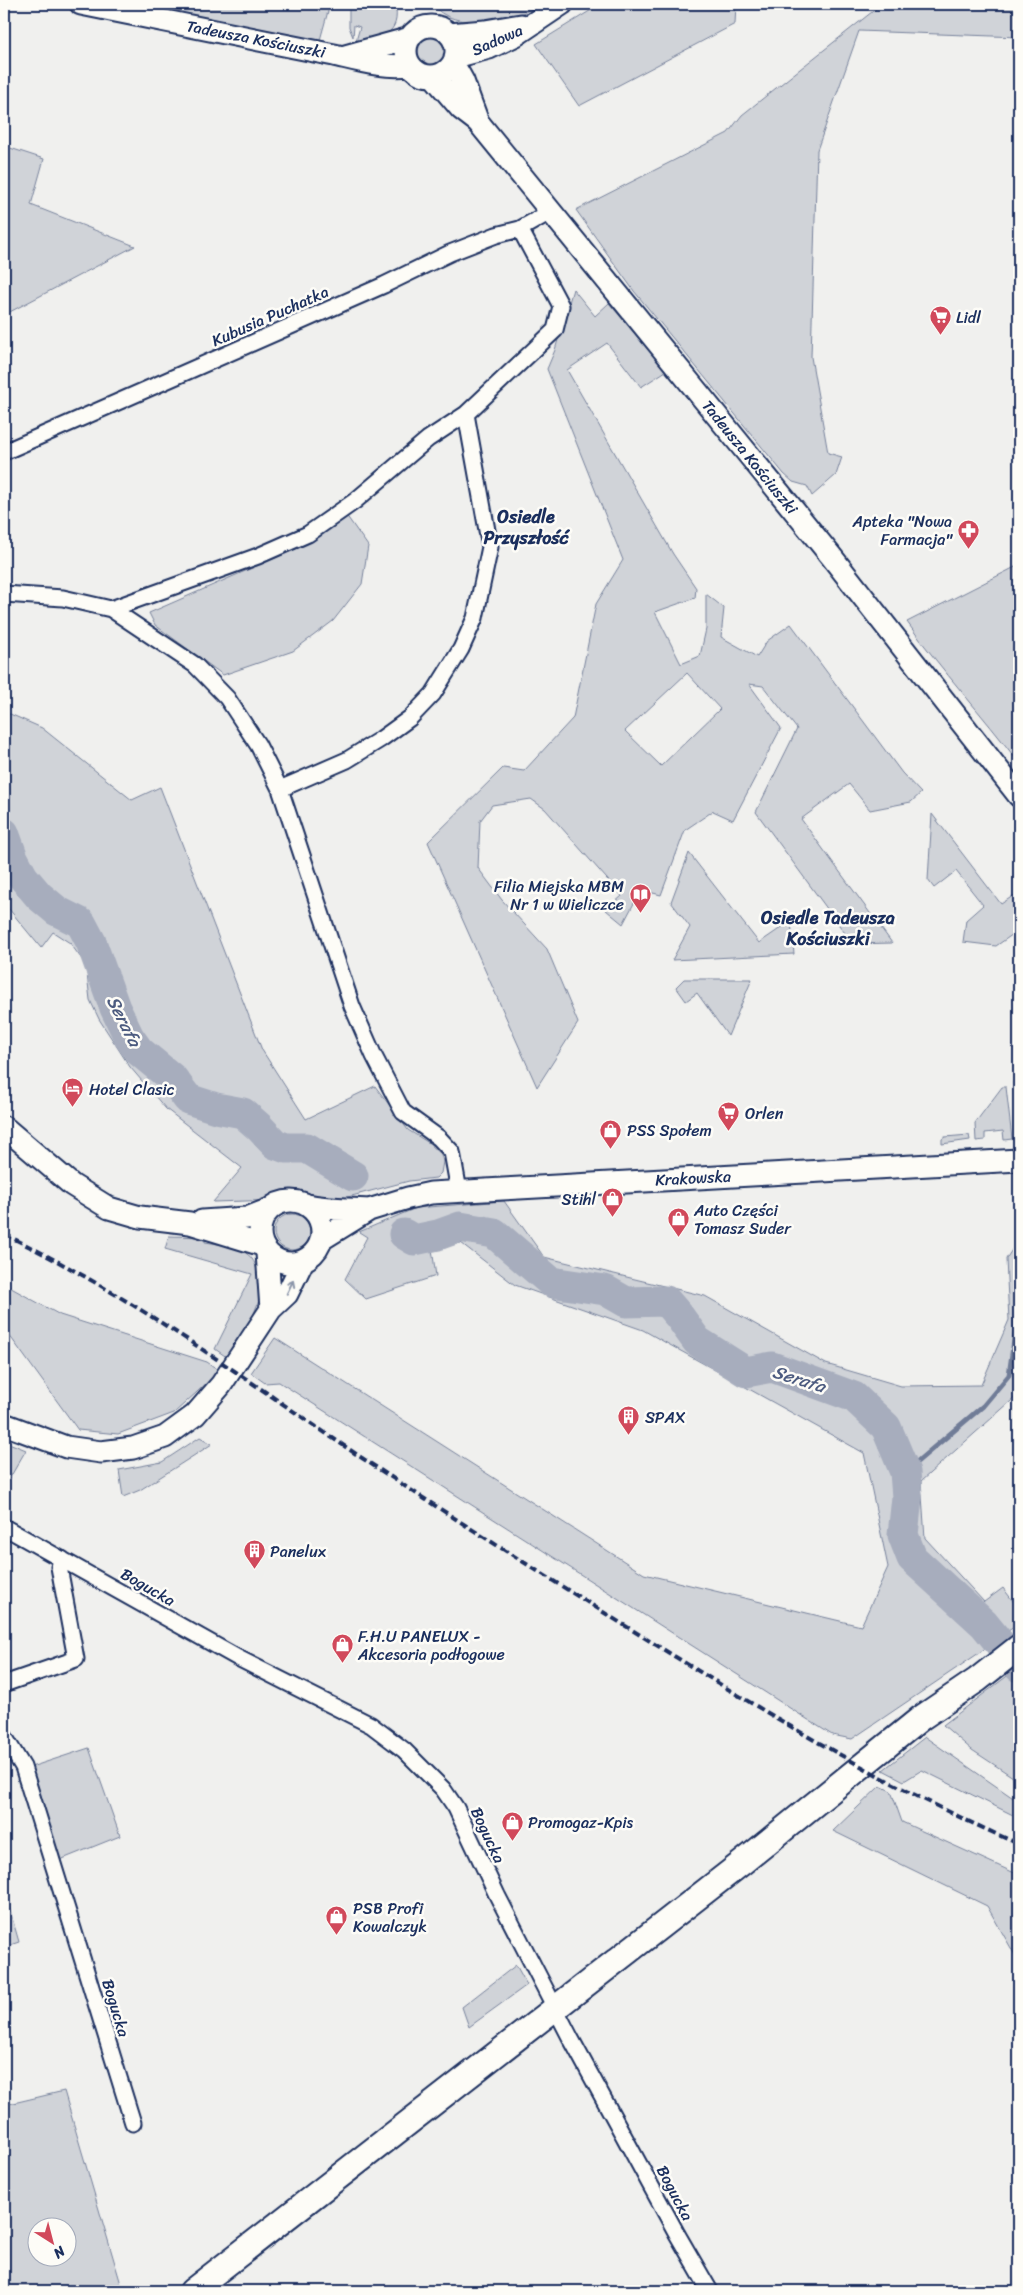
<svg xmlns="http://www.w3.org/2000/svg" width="1023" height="2295" font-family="Sriracha,sans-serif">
  <rect width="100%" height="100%" fill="#f0f0ee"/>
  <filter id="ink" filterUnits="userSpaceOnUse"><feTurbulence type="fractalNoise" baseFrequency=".02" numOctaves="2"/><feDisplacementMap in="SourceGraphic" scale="10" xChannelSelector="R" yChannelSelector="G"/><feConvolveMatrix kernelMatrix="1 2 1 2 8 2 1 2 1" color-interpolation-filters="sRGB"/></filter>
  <g filter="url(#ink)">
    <path fill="#d0d3d8" stroke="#76819b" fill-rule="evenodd" d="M127,4H330L320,40L314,46Z
      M349,4H395C402,35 380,39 356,41L360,27L354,25L353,37L349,27Z
      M432,4H540C514,22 453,33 432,4Z
      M601,4H736L735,24L579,106L536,44Z
      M882,4H1019V37L859,31L817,150L811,357L828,453L842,457L836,475L812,496L807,486L793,482L784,474L634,291L576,210L728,133L742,115Z
      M418 52a15 15 0 1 1 30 0a15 15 0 1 1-30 0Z
      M4,146L44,159L31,205L135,246L4,315Z
      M573,289L595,316L609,303L666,371L641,387L607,343L567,370L673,554L696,588L695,598L655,612L681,664L700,656L706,629V594L724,608L721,637L757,657L767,641L791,624L902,773L921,793L911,802L870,810L849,784L801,819L892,943L853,944L756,812L797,729L763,686L749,684L781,728L733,820L713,811L685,830L661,895L641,890L623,924L606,910L622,896L545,809L531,799L492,805L480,821L478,868L502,900L547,949L578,1023L537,1087L428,842L503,768L524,771L573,718L596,604L623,560L547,369L555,350ZM687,673L720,709L661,766L625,731Z
      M346,515L368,546L362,584L333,621L293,651L223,675L155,625L149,613L298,548Z
      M1019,565V763C983,715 942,671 907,622Z
      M4,714H10L42,728L132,800L160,787L262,1050L306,1119L375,1086L408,1130L429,1143L441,1154L443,1162L441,1173L436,1178L409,1181L344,1198L213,1202L242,1168L166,1109L130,1067L99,1019L90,1000L86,965L70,943L53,932L41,948L4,903Z
      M932,814L1001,904L1019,892V930L996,946L963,942L966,920L983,905L956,871L934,888L928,880Z
      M689,853L759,943L791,921L794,954L672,960L690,927L671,902Z
      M684,979H752L728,1036L697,993L686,1001L676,987Z
      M1019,1077V1139L1013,1082Z
      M1002,1087H1006L1012,1139L1004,1140L1003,1131L985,1133V1140L976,1141L975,1123Z
      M969,1135L970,1140L942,1144V1139L945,1137Z
      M504,1201L544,1257L705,1296L826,1364L901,1386L981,1385L1009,1320L1006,1259L1019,1239V1394L921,1481L925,1538L984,1602L1003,1588L1019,1609V1623L979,1653L852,1739L832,1735L279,1382L265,1383L251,1373L275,1338L644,1574L861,1626L888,1567L864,1453L643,1330L515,1285L461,1243L432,1249L436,1276L366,1299L345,1279L367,1237L359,1232L416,1208Z
      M274 1232a18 18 0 1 1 36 0a18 18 0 1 1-36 0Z
      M169,1236L205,1237V1242C238,1247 261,1249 258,1289L263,1290L251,1321L228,1358L215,1349L252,1274L165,1249Z
      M4,1284L60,1315L207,1362L220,1371L174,1413L118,1434L78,1430L4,1328Z
      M200,1437L212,1444L140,1490L123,1497L119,1470L162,1462Z
      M4,1441L26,1450L4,1488Z
      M1019,1667V1781L972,1750L943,1725Z
      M925,1737L1019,1802V1818L922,1770L904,1781L883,1770Z
      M89,1748L120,1836L60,1860L31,1767Z
      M880,1786L891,1791L902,1822L1019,1875V1962L987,1906L833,1831Z
      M4,1890L19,1942L4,1947Z
      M516,1965L527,1985L469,2027L462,2007Z
      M64,2091L123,2291H4V2103L5,2105ZM38,2228H68V2258H38Z"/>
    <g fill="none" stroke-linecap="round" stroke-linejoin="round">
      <path stroke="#6f7b97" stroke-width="5" d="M905,1472L983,1406L1009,1375L1016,1326L1017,1290L1019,1288"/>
      <path stroke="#a7adbd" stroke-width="31" d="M4,833L13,858L23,877L39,896L57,911L81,923L91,942L115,1008L129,1037L139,1051L173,1079L188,1099L216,1108L243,1113L259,1127L275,1144L286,1148H307L353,1176
        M404,1234L414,1240L438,1235L460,1227L494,1233L551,1282L605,1290L626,1302L666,1301L679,1316L697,1341L746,1372L772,1367L854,1397L886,1427L905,1472L907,1497L903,1535L912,1558L984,1624L1019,1667"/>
      <defs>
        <path id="street" d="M4,452L384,285L450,253L496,235L520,229L550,212
          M4,594L63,598L111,609L195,665L227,698L258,745L280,789L352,1006L374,1056L403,1112L439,1138L452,1152L459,1191
          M111,609L258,556L308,534L355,501L428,439L466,414L555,330L561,306L520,229
          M280,789L347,760L381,739L410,718L433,694L461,649L475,618L490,547L466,414
          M4,1527L238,1658L371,1725L404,1750L443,1789L456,1808L497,1895L570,2037L677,2234L710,2291
          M4,1684L76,1659L59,1567L62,1559
          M4,1736L23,1767L133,2123"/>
        <path id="secondary" d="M81,4L334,55C360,61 383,68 410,65
          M406 51a25 25 0 1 1 50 0a25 25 0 1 1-50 0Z
          M449,34L485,31L521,25
          M345,56L410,38
          M455,57L489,48L516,35L562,4
          M453,63L463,81L478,122
          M433,76L461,109L478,122L831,556L1019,796
          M4,1127L72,1185L109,1208L140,1217L190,1223L262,1245
          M260 1232a31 31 0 1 1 62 0a31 31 0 1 1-62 0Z
          M307,1205C327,1210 348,1208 369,1210
          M202,1221L247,1218L270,1209
          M322,1239L369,1210L408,1198L431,1193L1019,1160
          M267,1253L271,1309
          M4,1424L66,1447L101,1452L133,1448L165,1437L195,1415L221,1385L271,1309L287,1294L303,1261"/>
        <path id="primary" d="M192,2291L743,1862L921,1718L977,1680L1019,1647"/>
      </defs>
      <use href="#street" stroke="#1b2f5e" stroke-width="19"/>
      <use href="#secondary" stroke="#1b2f5e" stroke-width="25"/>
      <use href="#primary" stroke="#1b2f5e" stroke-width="28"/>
      <use href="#street" stroke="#fdfcf7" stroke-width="15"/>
      <use href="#secondary" stroke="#fdfcf7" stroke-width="21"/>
      <use href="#primary" stroke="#fdfcf7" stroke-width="24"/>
      <path stroke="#1b2f5e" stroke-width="4" stroke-dasharray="8 4" stroke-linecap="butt" d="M4,1234C131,1295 245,1379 362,1458C465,1526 569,1591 674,1656C786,1725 898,1792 1019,1844"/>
    </g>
    <defs><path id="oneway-shaft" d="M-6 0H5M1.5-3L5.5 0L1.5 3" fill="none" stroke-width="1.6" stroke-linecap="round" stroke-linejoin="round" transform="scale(1.25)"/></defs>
    <use stroke="#8c96aa" href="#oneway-shaft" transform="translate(290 1287) rotate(-64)"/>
  </g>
  <defs>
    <symbol id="supermarket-pin" viewBox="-11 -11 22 30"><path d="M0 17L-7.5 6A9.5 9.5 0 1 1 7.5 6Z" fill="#d1495b" stroke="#fdfcf7"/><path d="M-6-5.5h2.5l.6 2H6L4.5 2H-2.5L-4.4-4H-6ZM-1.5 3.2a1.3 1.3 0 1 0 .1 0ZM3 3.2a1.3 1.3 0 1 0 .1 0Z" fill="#fff"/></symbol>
    <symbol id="pharmacy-pin" viewBox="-11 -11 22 30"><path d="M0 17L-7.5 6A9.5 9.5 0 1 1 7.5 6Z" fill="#d1495b" stroke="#fdfcf7"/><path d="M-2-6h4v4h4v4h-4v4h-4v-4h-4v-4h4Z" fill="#fff"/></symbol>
    <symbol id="library-pin" viewBox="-11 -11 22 30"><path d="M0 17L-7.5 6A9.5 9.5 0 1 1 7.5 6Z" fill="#d1495b" stroke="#fdfcf7"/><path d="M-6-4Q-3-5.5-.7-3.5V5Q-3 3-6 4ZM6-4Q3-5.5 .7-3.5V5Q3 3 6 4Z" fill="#fff"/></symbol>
    <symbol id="hotel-pin" viewBox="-11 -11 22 30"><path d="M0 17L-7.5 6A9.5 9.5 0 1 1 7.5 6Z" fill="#d1495b" stroke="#fdfcf7"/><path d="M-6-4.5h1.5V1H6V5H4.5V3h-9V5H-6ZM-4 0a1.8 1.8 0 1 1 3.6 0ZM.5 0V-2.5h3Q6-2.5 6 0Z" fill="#fff"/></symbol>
    <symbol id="shop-pin" viewBox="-11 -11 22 30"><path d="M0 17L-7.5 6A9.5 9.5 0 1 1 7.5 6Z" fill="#d1495b" stroke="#fdfcf7"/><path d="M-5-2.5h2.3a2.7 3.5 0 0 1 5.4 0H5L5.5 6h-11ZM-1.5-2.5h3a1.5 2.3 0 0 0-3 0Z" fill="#fff"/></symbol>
    <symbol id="building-pin" viewBox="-11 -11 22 30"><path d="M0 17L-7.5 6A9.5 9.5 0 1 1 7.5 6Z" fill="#d1495b" stroke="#fdfcf7"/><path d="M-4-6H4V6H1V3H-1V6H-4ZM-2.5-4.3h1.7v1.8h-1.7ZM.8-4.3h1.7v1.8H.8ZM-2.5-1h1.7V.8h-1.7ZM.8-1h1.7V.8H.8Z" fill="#fff"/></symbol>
  </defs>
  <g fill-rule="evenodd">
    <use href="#supermarket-pin" x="928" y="304" width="25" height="34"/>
    <use href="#pharmacy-pin" x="956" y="518" width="25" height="34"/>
    <use href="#library-pin" x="628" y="882" width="25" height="34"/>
    <use href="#hotel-pin" x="60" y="1076" width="25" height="34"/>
    <use href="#supermarket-pin" x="716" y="1100" width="25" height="34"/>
    <use href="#shop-pin" x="598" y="1118" width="25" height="34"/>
    <use href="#shop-pin" x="600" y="1186" width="25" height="34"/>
    <use href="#shop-pin" x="666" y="1206" width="25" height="34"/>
    <use href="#building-pin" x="616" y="1404" width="25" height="34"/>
    <use href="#building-pin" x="242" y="1538" width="25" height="34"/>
    <use href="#shop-pin" x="330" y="1632" width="25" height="34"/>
    <use href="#shop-pin" x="500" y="1810" width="25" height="34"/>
    <use href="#shop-pin" x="324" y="1904" width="25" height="34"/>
  </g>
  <g text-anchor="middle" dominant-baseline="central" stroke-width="5" stroke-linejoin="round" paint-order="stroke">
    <g font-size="16" fill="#1b2f5e" stroke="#fdfcf7">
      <text transform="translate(256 39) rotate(11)">Tadeusza Kościuszki</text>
      <text transform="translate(497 40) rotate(-24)">Sadowa</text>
      <text transform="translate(270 316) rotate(-24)">Kubusia Puchatka</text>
      <text transform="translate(750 457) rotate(51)">Tadeusza Kościuszki</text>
      <text transform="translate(693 1178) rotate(-3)">Krakowska</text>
      <text transform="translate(148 1587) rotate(30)">Bogucka</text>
      <text transform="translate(488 1835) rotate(65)">Bogucka</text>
      <text transform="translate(116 2008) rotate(73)">Bogucka</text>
      <text transform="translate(675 2193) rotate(62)">Bogucka</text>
    </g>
    <g font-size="16" fill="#1b2f5e" stroke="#fdfcf7" text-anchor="start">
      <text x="956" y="317">Lidl</text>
      <text x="952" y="521" text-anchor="end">Apteka "Nowa<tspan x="952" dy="18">Farmacja"</tspan></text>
      <text x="624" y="886" text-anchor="end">Filia Miejska MBM<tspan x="624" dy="18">Nr 1 w Wieliczce</tspan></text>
      <text x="89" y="1089">Hotel Clasic</text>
      <text x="745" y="1113">Orlen</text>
      <text x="627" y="1130">PSS Społem</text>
      <text x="596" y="1199" text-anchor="end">Stihl</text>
      <text x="694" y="1210">Auto Części<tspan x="694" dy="18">Tomasz Suder</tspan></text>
      <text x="645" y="1417">SPAX</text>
      <text x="270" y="1551">Panelux</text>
      <text x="358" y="1636">F.H.U PANELUX -<tspan x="358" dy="18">Akcesoria podłogowe</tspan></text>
      <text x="528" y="1822">Promogaz-Kpis</text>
      <text x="353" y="1908">PSB Profi<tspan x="353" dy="18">Kowalczyk</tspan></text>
    </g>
    <g font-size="18" font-weight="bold" fill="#1b2f5e" stroke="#fdfcf7">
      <text x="526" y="517">Osiedle<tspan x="526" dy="21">Przyszłość</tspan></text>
      <text x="828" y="918">Osiedle Tadeusza<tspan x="828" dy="21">Kościuszki</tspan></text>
    </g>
    <g font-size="18" font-style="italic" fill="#4c5b7f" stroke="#fdfcf7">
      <text transform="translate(124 1021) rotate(63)">Serafa</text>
      <text transform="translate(799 1379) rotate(17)">Serafa</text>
    </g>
  </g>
  <rect width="1023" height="2295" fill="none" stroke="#fdfcf7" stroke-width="20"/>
  <rect x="10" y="10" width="1003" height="2275" fill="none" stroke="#1b2f5e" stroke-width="2" filter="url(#ink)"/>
  <g transform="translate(52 2242) rotate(144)"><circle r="24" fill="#fdfcf7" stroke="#a3aaba"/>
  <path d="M0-4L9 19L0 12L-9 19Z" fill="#d1495b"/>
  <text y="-8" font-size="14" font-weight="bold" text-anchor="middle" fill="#1b2f5e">N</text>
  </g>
</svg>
